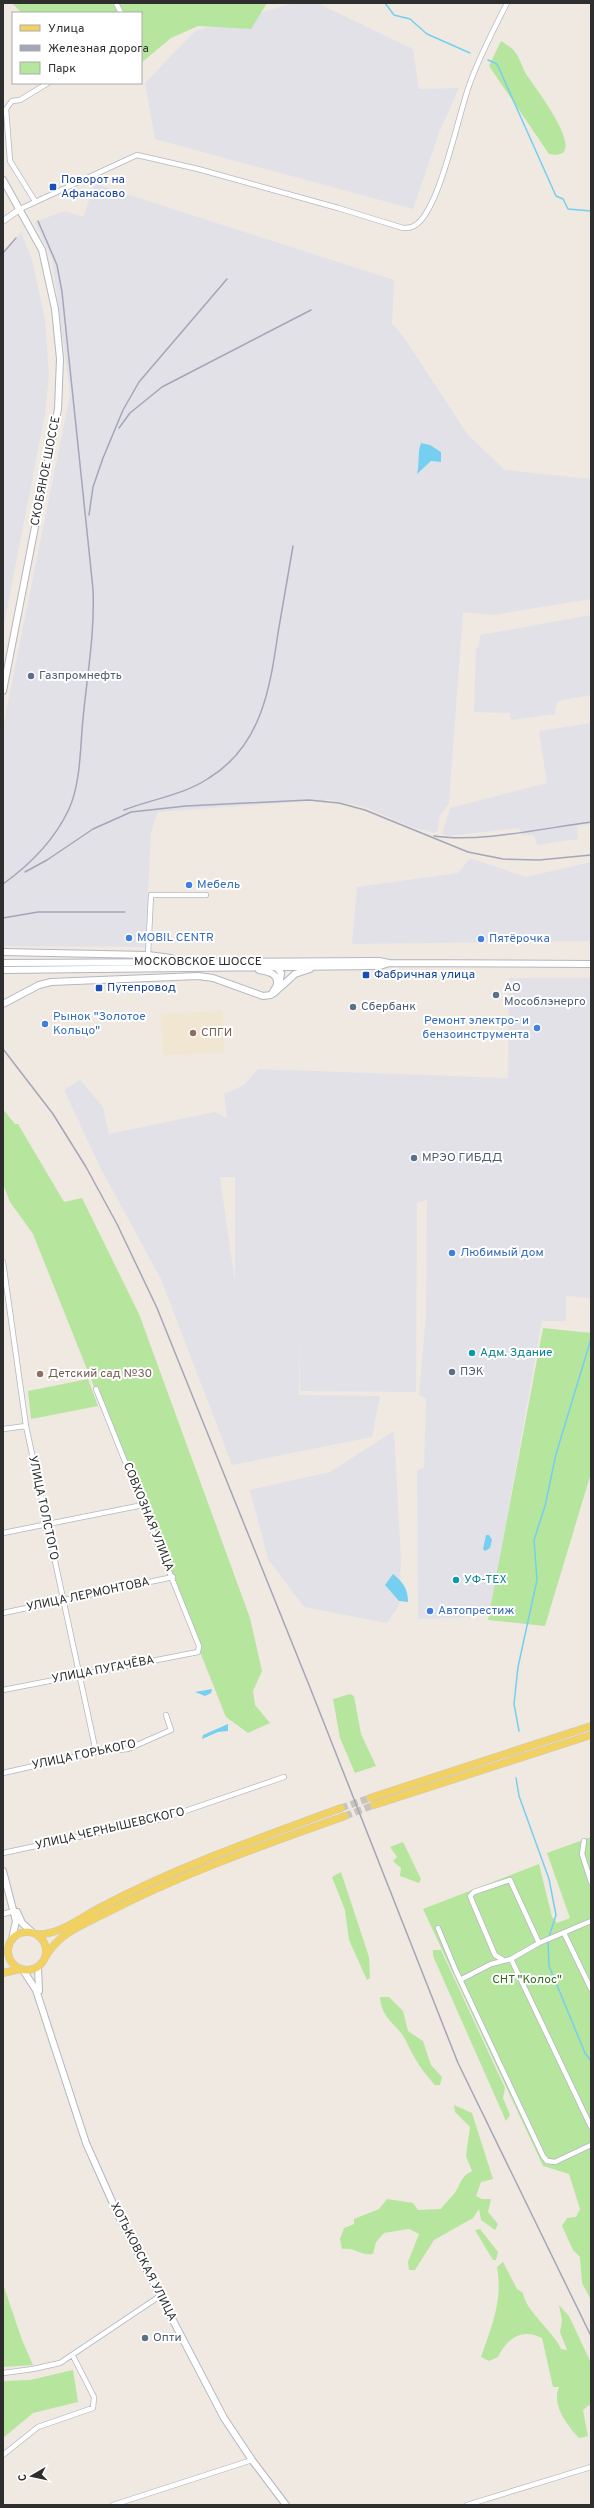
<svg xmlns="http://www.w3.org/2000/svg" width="594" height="2508" font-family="Overpass,sans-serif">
  <rect width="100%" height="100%" fill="#efe9e1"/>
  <path fill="#e3e1e8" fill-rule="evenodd" d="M294,3H317L413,49L419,89L459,88L439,133L413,209L155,139L145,83L195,31Z
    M95,184L394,280L392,324L403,336L468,435L505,470L591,479V599L493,615L463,612L449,803L440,815L438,830L435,833L411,827L365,807L326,799V803L309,801L158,812L151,832L145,947L3,946V727L70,394L52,259L35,222L64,211L83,217Z
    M21,232L32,260L45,320L49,375L45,414L3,630V252Z
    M591,615V695L557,701L555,714L511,720L510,713L474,712L476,648L479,647L480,635Z
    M591,723V824L577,826L578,839L537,845L534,835H522L519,828L449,836L442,834L450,808L547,783L539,731Z
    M470,858L526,877L591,862V941L352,944L357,887L458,873Z
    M509,978H591V1298L566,1296V1321H542L490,1612L457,1618L418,1619L417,1470L424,1468L426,1399L419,1395L426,1316L427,1200L417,1203L416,1392L300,1391L299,1329V1395L380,1396L372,1437L232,1465L161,1279L101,1169L64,1090L80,1080L103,1107L109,1134L215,1112L227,1118L224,1094L244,1085L258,1069L508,1078ZM220,1177H235V1283Z
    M394,1431L401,1562L399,1606L387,1623L304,1607L268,1559L250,1490L330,1472Z"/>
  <path fill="#f0e6d1" d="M223,1011L224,1053L163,1055L161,1014Z"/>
  <path fill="#b6e59e" d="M12,3H267L251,29L198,26L171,38L141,63V13H22Z
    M501,41C505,44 512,47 515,52C520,58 522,67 526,74C534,86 594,163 549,154L489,66Z
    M3,1109L15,1124H18L64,1202L82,1198L139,1314L250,1618L262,1671L253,1691L255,1705L270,1723L248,1733L226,1717L33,1234L10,1202L3,1184Z
    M543,1328L591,1333V1473L545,1626L488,1620Z
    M88,1379L98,1406L31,1419L28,1391Z
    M350,1694L354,1696L361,1734L376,1766L355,1773L340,1738L333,1699Z
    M591,1837V2300L582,2283L580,2257L573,2250L562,2226L567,2218L576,2217L580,2209L569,2174L543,2166L423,1909L539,1864L552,1917L557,1923L570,1918L547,1853Z
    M403,1842L421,1879L419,1883L400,1876L401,1868L393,1861L397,1857L390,1847Z
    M341,1872L369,1957L370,1978L367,1980L349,1940L345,1910L332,1877Z
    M433,1950H441L505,2088L503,2098L510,2115L506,2121L433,1956Z
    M380,1997H389L403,2011L408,2031L423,2041L431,2065L442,2077L440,2085H435C422,2071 414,2058 406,2041C398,2024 382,2021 380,1997Z
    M454,2105L472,2113L493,2179L481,2182L476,2196L482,2199H491L488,2212L498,2224L495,2230L481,2220L479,2209L473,2218L434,2240L415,2270H409L408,2262L419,2234L409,2229L384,2233L376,2242L373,2254C360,2256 356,2247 342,2249L340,2239L344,2228L354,2224V2219L379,2209L387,2199L413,2203L418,2210L441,2209C445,2203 450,2199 454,2194C462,2183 459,2178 472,2171L466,2156L470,2127L455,2112Z
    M480,2229L498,2252L496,2260H493L475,2230Z
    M503,2262L517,2289L523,2293C525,2310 553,2331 561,2349L567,2350L560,2332L562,2320L559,2305L569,2316L591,2363V2407L589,2405L583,2410L588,2436L579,2438C568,2426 551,2405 559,2387H553L542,2338C522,2328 507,2338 498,2357L489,2361L481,2357C492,2325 503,2301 497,2267Z
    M3,2284L22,2340L33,2365L3,2367Z
    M73,2370L78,2402L33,2413L3,2438V2381L30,2380Z"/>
  <path fill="#75cff0" d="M421,443L430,445L441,452V462L431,461L417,474C420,462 417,454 421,443Z
    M486,1535H489L492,1540L490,1548L485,1551L483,1549Z
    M393,1574C403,1582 408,1589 408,1602L399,1601L385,1585Z
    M212,1689L211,1693L205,1696L195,1692Z
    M228,1724V1731L218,1732L202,1739L203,1735Z"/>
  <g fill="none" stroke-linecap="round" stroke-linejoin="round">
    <path stroke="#75cff0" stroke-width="1.5" d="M385,3L394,15L410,19L427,34L470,53
      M488,60L497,64L556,196L563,199L568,209L591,211
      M519,1731L514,1704L518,1667L537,1580L534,1540L545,1506L556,1454L591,1339
      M516,1778L519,1796L549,1879L556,1915L548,1940L549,1966L585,2053L591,2061"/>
    <path stroke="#c8c4bd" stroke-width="7" stroke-dasharray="7 3.5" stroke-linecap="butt" d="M341,1808L370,1798
      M345,1816L374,1805"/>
    <defs>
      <path id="minor" d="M116,3L121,13
        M35,201L10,161L6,109L12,101L20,100L48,83
        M20,209L137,155L198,169L338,208L403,228C408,228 412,228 417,224C441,205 458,115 470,83C480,55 494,29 507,3
        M148,955L151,895H206
        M3,1262L26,1426L96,1752
        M3,1429L26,1426
        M3,1533L143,1505
        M3,1613L173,1577
        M3,1690L198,1652L199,1646L96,1389
        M3,1773L96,1752L128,1749L171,1730L166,1715
        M584,1841L582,1854L591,1882
        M3,1853L162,1819L284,1777
        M3,1914L14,1911
        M438,1928L456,1971L543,2156L547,2161L555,2162L591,2145
        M564,1933L591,1989
        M511,1959L591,2127
        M503,1960L495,1955L470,1896L474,1892L510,1880L539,1943
        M460,1980L491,1964L511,1959L539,1943L591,1921
        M3,2373L33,2369L60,2363L160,2296
        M3,2455L38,2427L93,2408L94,2397L73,2356
        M113,2505L252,2460
        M467,2505L591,2467"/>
      <path id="tertiary" d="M3,221L20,209"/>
      <path id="secondary" d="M3,180L42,250L55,309L60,359L58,409L3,691
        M3,952L148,955L171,958
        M3,963L379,961L389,963L591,964
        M275,965L281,973L279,987
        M3,970L380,966L389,963
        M274,993L295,974L310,969
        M3,1004L39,985L51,982L198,976L213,978L263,996L271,995L277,985C278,973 269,972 259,970
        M3,1871L16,1921L12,1939
        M17,1912L22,1923L32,1932
        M38,1967L39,1991
        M23,1970L36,1990L86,2143L119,2217L224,2418L252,2460L286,2505"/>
      <path id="primary" d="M370,1798L591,1726
        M374,1805L591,1735
        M8 1951a19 19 0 1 1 38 0a19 19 0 1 1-38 0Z
        M36,1934C58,1936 80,1918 99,1908C177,1867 259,1838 341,1808
        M46,1956C59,1933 84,1924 106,1913C183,1873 264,1845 345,1816
        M3,1973L20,1969"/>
    </defs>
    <use href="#minor" stroke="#b4b7c1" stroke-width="6"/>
    <use href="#tertiary" stroke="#b4b7c1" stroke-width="7"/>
    <use href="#secondary" stroke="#b4b7c1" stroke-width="8"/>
    <use href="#primary" stroke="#c9c9c9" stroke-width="8"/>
    <use href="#minor" stroke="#fff" stroke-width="4.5"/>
    <use href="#tertiary" stroke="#fff" stroke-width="5.5"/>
    <use href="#secondary" stroke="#fff" stroke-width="6"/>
    <use href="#primary" stroke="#f2d163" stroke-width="7"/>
    <path stroke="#a3a6b8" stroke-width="1.5" d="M3,253L16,238
      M119,428L130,413L162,387L311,310
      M89,515L93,487L103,458L123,410L139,382L227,279
      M124,810C152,799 184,795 209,778C261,746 270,689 278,633C283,604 288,575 293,546
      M434,836C480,843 544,828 591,822
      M25,872L47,860L93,829L131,812L186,806L309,800L339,803L365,810L468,852L503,859L539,860L591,855
      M3,884C31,864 54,841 69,809C81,782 80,748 83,719C87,676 95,633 93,589L62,292L57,265L38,221
      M3,918L38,912H125
      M3,1049L53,1114L86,1167L117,1224L157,1308L309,1685L458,2063L591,2336"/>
  </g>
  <g fill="#1a4fb4" stroke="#fff" stroke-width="1.5">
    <rect x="49" y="183" width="8" height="8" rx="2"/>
    <rect x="362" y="971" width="8" height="8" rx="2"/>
    <rect x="95" y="984" width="8" height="8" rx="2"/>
  </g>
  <g fill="#5c6f8a" stroke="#fff" stroke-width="1.5">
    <circle cx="31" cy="676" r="4"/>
    <circle cx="496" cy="995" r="4"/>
    <circle cx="353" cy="1007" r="4"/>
    <circle cx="414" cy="1158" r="4"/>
    <circle cx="452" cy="1372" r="4"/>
    <circle cx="145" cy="2338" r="4"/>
  </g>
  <g fill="#3f7fe0" stroke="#fff" stroke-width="1.5">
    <circle cx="189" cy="885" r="4"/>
    <circle cx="129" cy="938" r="4"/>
    <circle cx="481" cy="939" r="4"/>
    <circle cx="45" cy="1024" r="4"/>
    <circle cx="537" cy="1028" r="4"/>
    <circle cx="452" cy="1253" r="4"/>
    <circle cx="430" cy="1611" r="4"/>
  </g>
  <g fill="#8d6e63" stroke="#fff" stroke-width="1.5">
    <circle cx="193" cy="1033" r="4"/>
    <circle cx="40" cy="1374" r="4"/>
  </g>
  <g fill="#0f9aa8" stroke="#fff" stroke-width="1.5">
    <circle cx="472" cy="1353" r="4"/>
    <circle cx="456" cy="1580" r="4"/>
  </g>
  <g text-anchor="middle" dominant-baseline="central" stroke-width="4" stroke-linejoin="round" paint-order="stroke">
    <g font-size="12" fill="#164399" stroke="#fff" text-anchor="start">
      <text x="61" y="180">Поворот на<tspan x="61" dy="14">Афанасово</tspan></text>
      <text x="374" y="975">Фабричная улица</text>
      <text x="107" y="988">Путепровод</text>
    </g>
    <g font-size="12" fill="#2e2e2e" stroke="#fff">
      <text transform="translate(46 471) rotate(-79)">СКОБЯНОЕ ШОССЕ</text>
      <text x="198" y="962">МОСКОВСКОЕ ШОССЕ</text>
      <text transform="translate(43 1508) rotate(78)">УЛИЦА ТОЛСТОГО</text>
      <text transform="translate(148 1517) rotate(68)">СОВХОЗНАЯ УЛИЦА</text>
      <text transform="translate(88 1595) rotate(-12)">УЛИЦА ЛЕРМОНТОВА</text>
      <text transform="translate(103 1670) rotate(-11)">УЛИЦА ПУГАЧЁВА</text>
      <text transform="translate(84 1755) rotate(-12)">УЛИЦА ГОРЬКОГО</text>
      <text transform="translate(110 1829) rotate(-13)">УЛИЦА ЧЕРНЫШЕВСКОГО</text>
      <text transform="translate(143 2262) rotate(63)">ХОТЬКОВСКАЯ УЛИЦА</text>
    </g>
    <g font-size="12" fill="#4e5e75" stroke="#fff" text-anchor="start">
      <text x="39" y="676">Газпромнефть</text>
      <text x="504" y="988">АО<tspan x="504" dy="14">Мособлэнерго</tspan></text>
      <text x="361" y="1007">Сбербанк</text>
      <text x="422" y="1158">МРЭО ГИБДД</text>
      <text x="460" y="1372">ПЭК</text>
      <text x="153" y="2338">Опти</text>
    </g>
    <g font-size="12" fill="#366cbe" stroke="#fff" text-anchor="start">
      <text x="197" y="885">Мебель</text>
      <text x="137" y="938">MOBIL CENTR</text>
      <text x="489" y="939">Пятёрочка</text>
      <text x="53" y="1017">Рынок "Золотое<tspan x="53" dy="14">Кольцо"</tspan></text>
      <text x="529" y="1021" text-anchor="end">Ремонт электро- и<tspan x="529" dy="14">бензоинструмента</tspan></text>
      <text x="460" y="1253">Любимый дом</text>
      <text x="438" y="1611">Автопрестиж</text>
    </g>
    <g font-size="12" fill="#785e54" stroke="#fff" text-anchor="start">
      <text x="201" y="1033">СПГИ</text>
      <text x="48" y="1374">Детский сад №30</text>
    </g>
    <g font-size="12" fill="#0d838f" stroke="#fff" text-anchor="start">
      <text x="480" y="1353">Адм. Здание</text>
      <text x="464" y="1580">УФ-ТЕХ</text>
    </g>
    <g font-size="12" fill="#2c6e1b" stroke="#fff">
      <text x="527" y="1980">СНТ "Колос"</text>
    </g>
  </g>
  <rect width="594" height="2508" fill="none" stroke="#2e2e2e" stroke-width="8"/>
  <rect x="12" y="12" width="130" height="72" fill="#ffffff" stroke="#ababab"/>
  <rect x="20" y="25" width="20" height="6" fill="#f2d163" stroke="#ababab"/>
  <text x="48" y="32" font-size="12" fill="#2e2e2e">Улица</text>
  <rect x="20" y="45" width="20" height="6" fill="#a3a6b8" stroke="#ababab"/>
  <text x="48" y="52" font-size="12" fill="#2e2e2e">Железная дорога</text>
  <rect x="20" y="62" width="20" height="12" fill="#b6e59e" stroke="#ababab"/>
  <text x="48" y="72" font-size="12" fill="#2e2e2e">Парк</text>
  <g transform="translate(32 2476) rotate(261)" stroke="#ffffff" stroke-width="3" paint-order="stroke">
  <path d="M0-3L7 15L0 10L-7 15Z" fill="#2e2e2e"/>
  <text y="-6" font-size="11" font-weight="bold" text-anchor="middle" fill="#2e2e2e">С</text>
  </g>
</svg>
